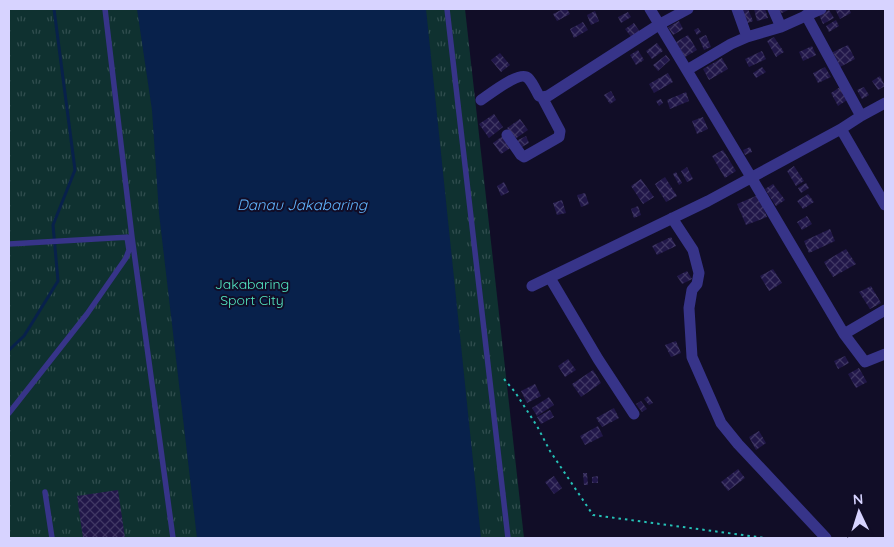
<svg xmlns="http://www.w3.org/2000/svg" width="894" height="547" font-family="Quicksand,sans-serif">
  <defs>
    <pattern id="grass-tufts" width="24" height="20" patternUnits="userSpaceOnUse" patternTransform="scale(1.25)"><rect width="24" height="20" fill="#0f3130"/><path d="M3 7l-1-3M5 7V3M7 7l1-3M15 17l-1-3M17 17v-4M19 17l1-3" fill="none" stroke="#314e4f"/></pattern>
    <pattern id="building-cross-hatch" width="8" height="8" patternUnits="userSpaceOnUse" patternTransform="scale(1.25)"><rect width="8" height="8" fill="#211749"/><path d="M0 0l8 8M0 8l8-8" fill="none" stroke="#403864"/></pattern>
  </defs>
  <rect width="100%" height="100%" fill="#110d27"/>
  <path fill="url(#grass-tufts)" d="M9,9H465L524,538H9Z"/>
  <path fill="#08214b" d="M137,9H426L481,538H197L159,213L152,110Z"/>
  <g fill="none" stroke-linecap="round" stroke-linejoin="round">
    <path stroke="#08214b" stroke-width="3" d="M9,350L24,336L58,281L53,225L75,170L54,9"/>
  </g>
  <path fill="url(#building-cross-hatch)" d="M563,9H567L570,14L557,21L553,14Z
    M740,9H748L753,21L746,24Z
    M754,9H765L768,18L757,21Z
    M777,9H790L780,14Z
    M835,9H849L851,13L840,19Z
    M829,10L834,18L823,24L819,15Z
    M595,11L599,21L591,25L587,15Z
    M628,12L631,17L621,23L618,17Z
    M836,20L839,26L829,32L826,26Z
    M679,21L683,29L673,35L668,27Z
    M583,22L588,30L574,38L570,29Z
    M634,23L640,32L632,38L625,29Z
    M698,28L701,32L697,35L694,30Z
    M688,35L697,50L685,57L676,42Z
    M706,35L711,47L704,50L699,38Z
    M774,37L784,52L776,57L767,41Z
    M657,43L663,51L652,59L646,51Z
    M848,45L855,59L840,67L833,52Z
    M812,46L816,55L803,61L799,52Z
    M638,50L644,60L636,65L630,55Z
    M762,51L766,59L749,67L745,59Z
    M500,53L510,65L501,72L491,60Z
    M666,55L670,60L658,71L653,65Z
    M722,58L728,69L709,80L703,69Z
    M762,67L766,72L756,78L753,73Z
    M825,67L831,77L818,83L813,73Z
    M668,73L673,82L654,93L649,84Z
    M880,76L885,86L878,90L872,81Z
    M840,87L847,100L838,106L831,93Z
    M864,87L869,95L862,99L857,90Z
    M611,91L616,100L610,104L604,95Z
    M686,92L689,101L670,109L667,100Z
    M661,99L663,103L659,106L656,101Z
    M494,114L503,127L489,138L479,124Z
    M703,117L708,129L697,134L692,121Z
    M520,119L528,130L515,139L507,128Z
    M504,135L512,147L501,154L493,143Z
    M526,136L529,143L520,148L516,141Z
    M750,147L752,152L745,155L743,150Z
    M723,150L736,171L725,178L712,156Z
    M794,166L804,181L796,186L787,171Z
    M687,167L693,179L687,182L681,171Z
    M676,172L682,183L679,185L673,174Z
    M665,177L677,196L666,202L655,184Z
    M641,179L654,197L643,204L631,186Z
    M504,182L509,192L501,196L497,186Z
    M806,183L809,188L801,193L798,188Z
    M773,184L785,200L776,206L765,189Z
    M585,193L589,204L581,207L577,195Z
    M808,194L814,202L803,209L797,201Z
    M758,195L767,217L746,225L737,204Z
    M562,200L566,213L557,215L553,203Z
    M638,206L641,215L634,218L631,209Z
    M807,216L812,224L802,230L797,222Z
    M830,229L835,241L809,253L804,241Z
    M671,237L676,246L657,255L652,246Z
    M846,249L856,264L833,277L824,262Z
    M773,269L782,283L769,291L760,276Z
    M687,271L692,279L682,284L677,276Z
    M871,286L881,303L870,309L859,292Z
    M676,341L681,353L671,357L665,345Z
    M845,356L849,363L838,369L834,361Z
    M568,359L576,370L565,377L558,366Z
    M859,368L867,382L856,388L848,374Z
    M593,370L601,383L581,397L572,384Z
    M535,384L541,396L527,403L521,391Z
    M648,396L653,403L649,405L644,399Z
    M549,397L554,405L537,416L532,408Z
    M641,401L647,409L642,412L636,404Z
    M614,408L619,418L602,427L596,418Z
    M550,410L554,417L541,424L537,417Z
    M598,426L603,436L585,445L580,436Z
    M759,431L766,443L756,450L749,437Z
    M738,469L745,478L728,491L721,482Z
    M583,473H587L588,485H584Z
    M554,476L562,488L554,494L545,482Z
    M598,476V483H592V477Z
    M118,490L125,538H83L77,496Z"/>
  <g fill="none" stroke-linecap="round" stroke-linejoin="round">
    <path stroke="#25c1b7" stroke-width="2" stroke-dasharray="2.5 4" stroke-linecap="butt" d="M504,379L515,392L537,426L550,451L593,515L765,538"/>
    <path stroke="#373489" stroke-width="5.5" d="M105,9L132,237L173,538
      M447,9L508,538
      M9,244L130,237
      M9,413L87,314L126,258L129,250L127,237
      M45,492L52,538"/>
    <path stroke="#373489" stroke-width="11" d="M650,9L751,177L844,334L865,362L885,354
      M737,9L747,37
      M773,9L781,27
      M806,15L861,116
      M687,70L731,44L747,37L781,27L821,9
      M481,100C490,94 520,70 528,78C533,83 536,91 539,96L542,97L548,96L660,24L688,9
      M841,129L885,205
      M507,135L521,155L524,157L559,137L560,131L542,97
      M672,218L693,250L699,273L697,284L692,290L689,308L692,357L721,423L738,444L826,538
      M550,278L598,359L634,414
      M532,286L708,201L841,129L861,116L885,103
      M844,334L885,310"/>
  </g>
  <g text-anchor="middle" dominant-baseline="central" stroke-width="4" stroke-linejoin="round" paint-order="stroke">
    <g font-size="14" fill="#54e9c3" stroke="#110d27">
      <text x="252" y="284">Jakabaring<tspan x="252" dy="16">Sport City</tspan></text>
    </g>
    <g font-size="15" font-style="italic" fill="#61b6ff" stroke="#110d27">
      <text x="302" y="204">Danau Jakabaring</text>
    </g>
  </g>
  <rect width="894" height="547" fill="none" stroke="#d7d3ff" stroke-width="20"/>
  <g transform="translate(859 512) rotate(356)" stroke="#110d27" stroke-width="4" paint-order="stroke">
  <path d="M0-4L9 19L0 12L-9 19Z" fill="#d7d3ff"/>
  <text y="-8" font-size="14" font-weight="bold" text-anchor="middle" fill="#d7d3ff">N</text>
  </g>
</svg>
